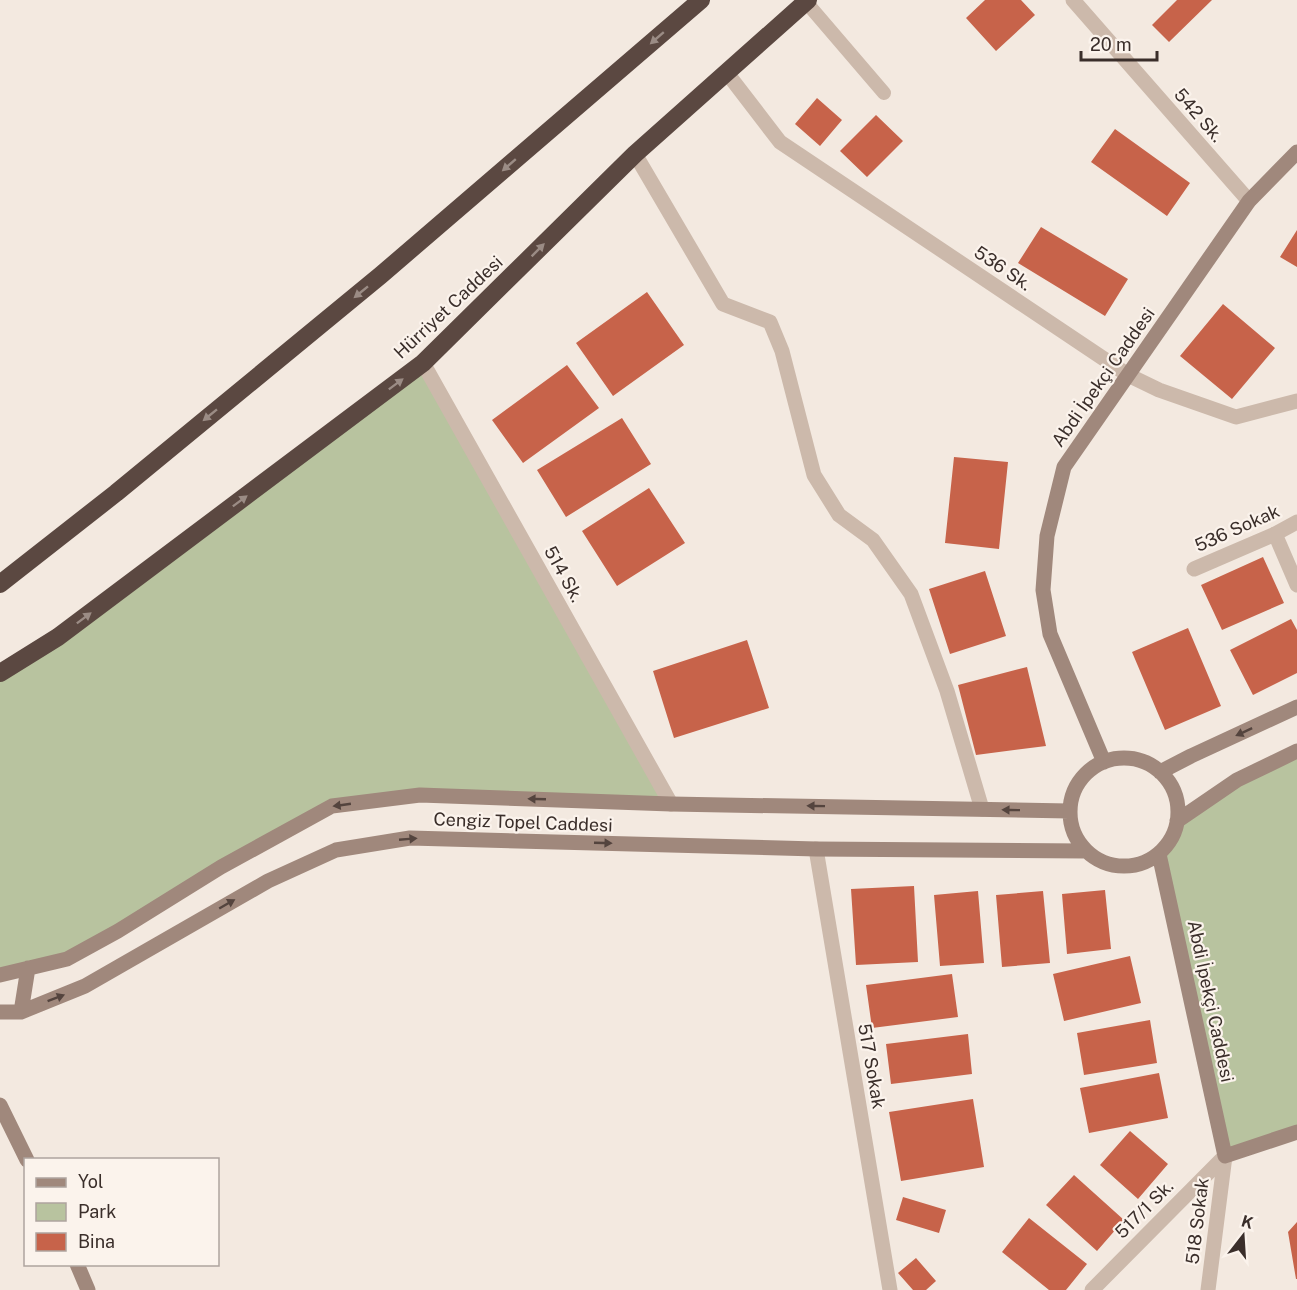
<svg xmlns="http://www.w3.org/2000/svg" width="1297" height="1290" font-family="'Public Sans',sans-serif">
  <rect width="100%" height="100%" fill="#f3e9e0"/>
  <path fill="#b8c39f" d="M423,363L671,804L420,795L332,806L67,959L0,975V681Z
    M1297,751V1132L1225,1156L1159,854C1168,843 1174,834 1177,821Z"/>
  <path fill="#c7634a" d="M985,0H1021L1035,15L996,51L966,18Z
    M1177,0H1212L1169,42L1152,25Z
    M817,98L842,120L820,146L795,124Z
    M876,115L903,141L867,177L840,151Z
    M1115,129L1190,183L1167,216L1091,162Z
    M1041,227L1128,279L1105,316L1018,263Z
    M1297,230V267L1280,257Z
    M647,292L684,345L613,396L576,343Z
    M1223,304L1275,348L1232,399L1180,356Z
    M567,365L599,408L523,463L492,420Z
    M622,418L651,464L566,517L537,470Z
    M954,457L1008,462L999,549L945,543Z
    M649,488L685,543L617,586L582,531Z
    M1263,557L1284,603L1222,630L1201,585Z
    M985,571L1006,636L950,654L929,589Z
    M1291,619L1297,630V673L1253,695L1230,650Z
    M1188,628L1221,706L1165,730L1132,652Z
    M747,640L769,708L674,738L653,671Z
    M1027,667L1046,746L976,755L958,685Z
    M914,886L918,962L856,965L851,889Z
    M1105,890L1111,949L1067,954L1062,894Z
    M978,891L984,963L940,966L934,895Z
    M1043,891L1050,963L1002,967L996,895Z
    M1130,956L1141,1003L1064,1021L1053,974Z
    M952,974L958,1017L872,1028L866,985Z
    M1150,1020L1157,1063L1084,1075L1077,1033Z
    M968,1034L972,1074L891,1084L886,1044Z
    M1159,1073L1168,1118L1089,1133L1080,1088Z
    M973,1099L984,1167L901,1181L889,1112Z
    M1130,1131L1168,1164L1138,1199L1100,1165Z
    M1074,1175L1124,1220L1097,1251L1046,1205Z
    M903,1197L946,1210L939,1233L896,1220Z
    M1029,1218L1087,1264L1066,1290H1049L1002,1252Z
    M1297,1222V1279H1296L1288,1232Z
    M916,1258L936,1281L926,1290H913L898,1273Z"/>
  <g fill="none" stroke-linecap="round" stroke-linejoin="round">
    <path stroke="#ccb9ab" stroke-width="14" d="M806,2L884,93"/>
    <path stroke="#ccb9ab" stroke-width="15" d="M1073,0L1249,201
      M727,73L780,142L1128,375L1159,390L1236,417L1297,401
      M635,154L723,304L770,322L782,351L814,475L839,515L873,540L911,594L947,691L982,809
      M423,363L671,804
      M1275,534L1297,585
      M1194,569L1275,534L1297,522
      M816,849L890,1290
      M1092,1290L1225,1156
      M1208,1290L1225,1156"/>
    <path stroke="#a0887c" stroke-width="15" d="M1070 812a54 54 0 1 1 108 0a54 54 0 1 1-108 0Z
      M1104,762L1050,634L1043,590L1047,536L1064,467L1249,201L1297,152
      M1160,772L1191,756L1297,707
      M1177,821L1237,780L1297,751
      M1159,854L1225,1156L1297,1132
      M0,975L67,959L118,931L221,867L332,806L420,795L671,804L1069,811
      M0,1012H21L85,986L268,881L336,850L410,838L816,849L1085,851
      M21,1012L28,968
      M0,1105L27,1160
      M77,1264L88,1290"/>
    <path stroke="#5b4841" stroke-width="18" d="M0,584L116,493L381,275L701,0
      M0,673L58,637L423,363L635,154L808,0"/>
  </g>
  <defs><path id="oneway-solid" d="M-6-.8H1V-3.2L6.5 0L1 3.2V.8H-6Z" transform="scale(1.5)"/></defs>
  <g fill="#9b8c85">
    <use href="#oneway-solid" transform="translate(657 38) rotate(139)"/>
    <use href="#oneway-solid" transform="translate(509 165) rotate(139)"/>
    <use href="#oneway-solid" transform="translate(538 250) rotate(-45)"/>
    <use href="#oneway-solid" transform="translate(361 292) rotate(141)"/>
    <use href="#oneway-solid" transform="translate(396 384) rotate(-37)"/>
    <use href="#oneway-solid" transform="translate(210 415) rotate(141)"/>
    <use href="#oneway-solid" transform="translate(240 501) rotate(-37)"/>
    <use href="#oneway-solid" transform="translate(84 618) rotate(-37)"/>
  </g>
  <g fill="#54443e">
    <use href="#oneway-solid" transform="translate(1244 732) rotate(155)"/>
    <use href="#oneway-solid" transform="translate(537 799) rotate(-178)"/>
    <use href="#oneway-solid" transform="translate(342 805) rotate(172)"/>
    <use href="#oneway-solid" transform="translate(816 806) rotate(-179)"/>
    <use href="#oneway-solid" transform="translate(1011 810) rotate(-179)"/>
    <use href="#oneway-solid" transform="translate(408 839) rotate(-5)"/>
    <use href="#oneway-solid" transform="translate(603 843) rotate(2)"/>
    <use href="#oneway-solid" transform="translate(227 904) rotate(-30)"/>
    <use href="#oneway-solid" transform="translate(56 998) rotate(-21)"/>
  </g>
  <g text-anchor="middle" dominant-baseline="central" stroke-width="4.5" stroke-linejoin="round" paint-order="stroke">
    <g font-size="18" fill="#3a2e2a" stroke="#fbf3ec">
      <text transform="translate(1199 115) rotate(49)">542 Sk.</text>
      <text transform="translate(1003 268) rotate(34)">536 Sk.</text>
      <text transform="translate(448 307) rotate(-43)">Hürriyet Caddesi</text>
      <text transform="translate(1103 377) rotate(-55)">Abdi İpekçi Caddesi</text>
      <text transform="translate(1237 528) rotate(-24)">536 Sokak</text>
      <text transform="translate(564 574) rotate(61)">514 Sk.</text>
      <text transform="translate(523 822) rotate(2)">Cengiz Topel Caddesi</text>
      <text transform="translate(1211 1001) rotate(78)">Abdi İpekçi Caddesi</text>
      <text transform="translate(872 1066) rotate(80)">517 Sokak</text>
      <text transform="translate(1144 1209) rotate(-45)">517/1 Sk.</text>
      <text transform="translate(1197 1221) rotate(-83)">518 Sokak</text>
    </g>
  </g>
  <rect x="24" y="1158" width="195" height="108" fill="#fbf3ec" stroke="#aea49e" stroke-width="1.5"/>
  <rect x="36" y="1178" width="30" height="9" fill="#a0887c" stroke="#aea49e" stroke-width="1.5"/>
  <text x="78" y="1188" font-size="18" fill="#3a2e2a">Yol</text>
  <rect x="36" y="1203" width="30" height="18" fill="#b8c39f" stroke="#aea49e" stroke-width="1.5"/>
  <text x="78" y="1218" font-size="18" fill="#3a2e2a">Park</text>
  <rect x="36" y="1233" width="30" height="18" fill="#c7634a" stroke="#aea49e" stroke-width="1.5"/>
  <text x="78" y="1248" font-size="18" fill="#3a2e2a">Bina</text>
  <g transform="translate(1243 1236) rotate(17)" stroke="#fbf3ec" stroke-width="4.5" paint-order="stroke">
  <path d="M0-4.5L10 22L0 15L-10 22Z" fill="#3a2e2a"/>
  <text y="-9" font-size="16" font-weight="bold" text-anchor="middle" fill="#3a2e2a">K</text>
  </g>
  <path d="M1081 51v9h76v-9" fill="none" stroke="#3a2e2a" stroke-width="3"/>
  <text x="1090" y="51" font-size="18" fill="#3a2e2a" stroke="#fbf3ec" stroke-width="4.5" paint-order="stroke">20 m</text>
</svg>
